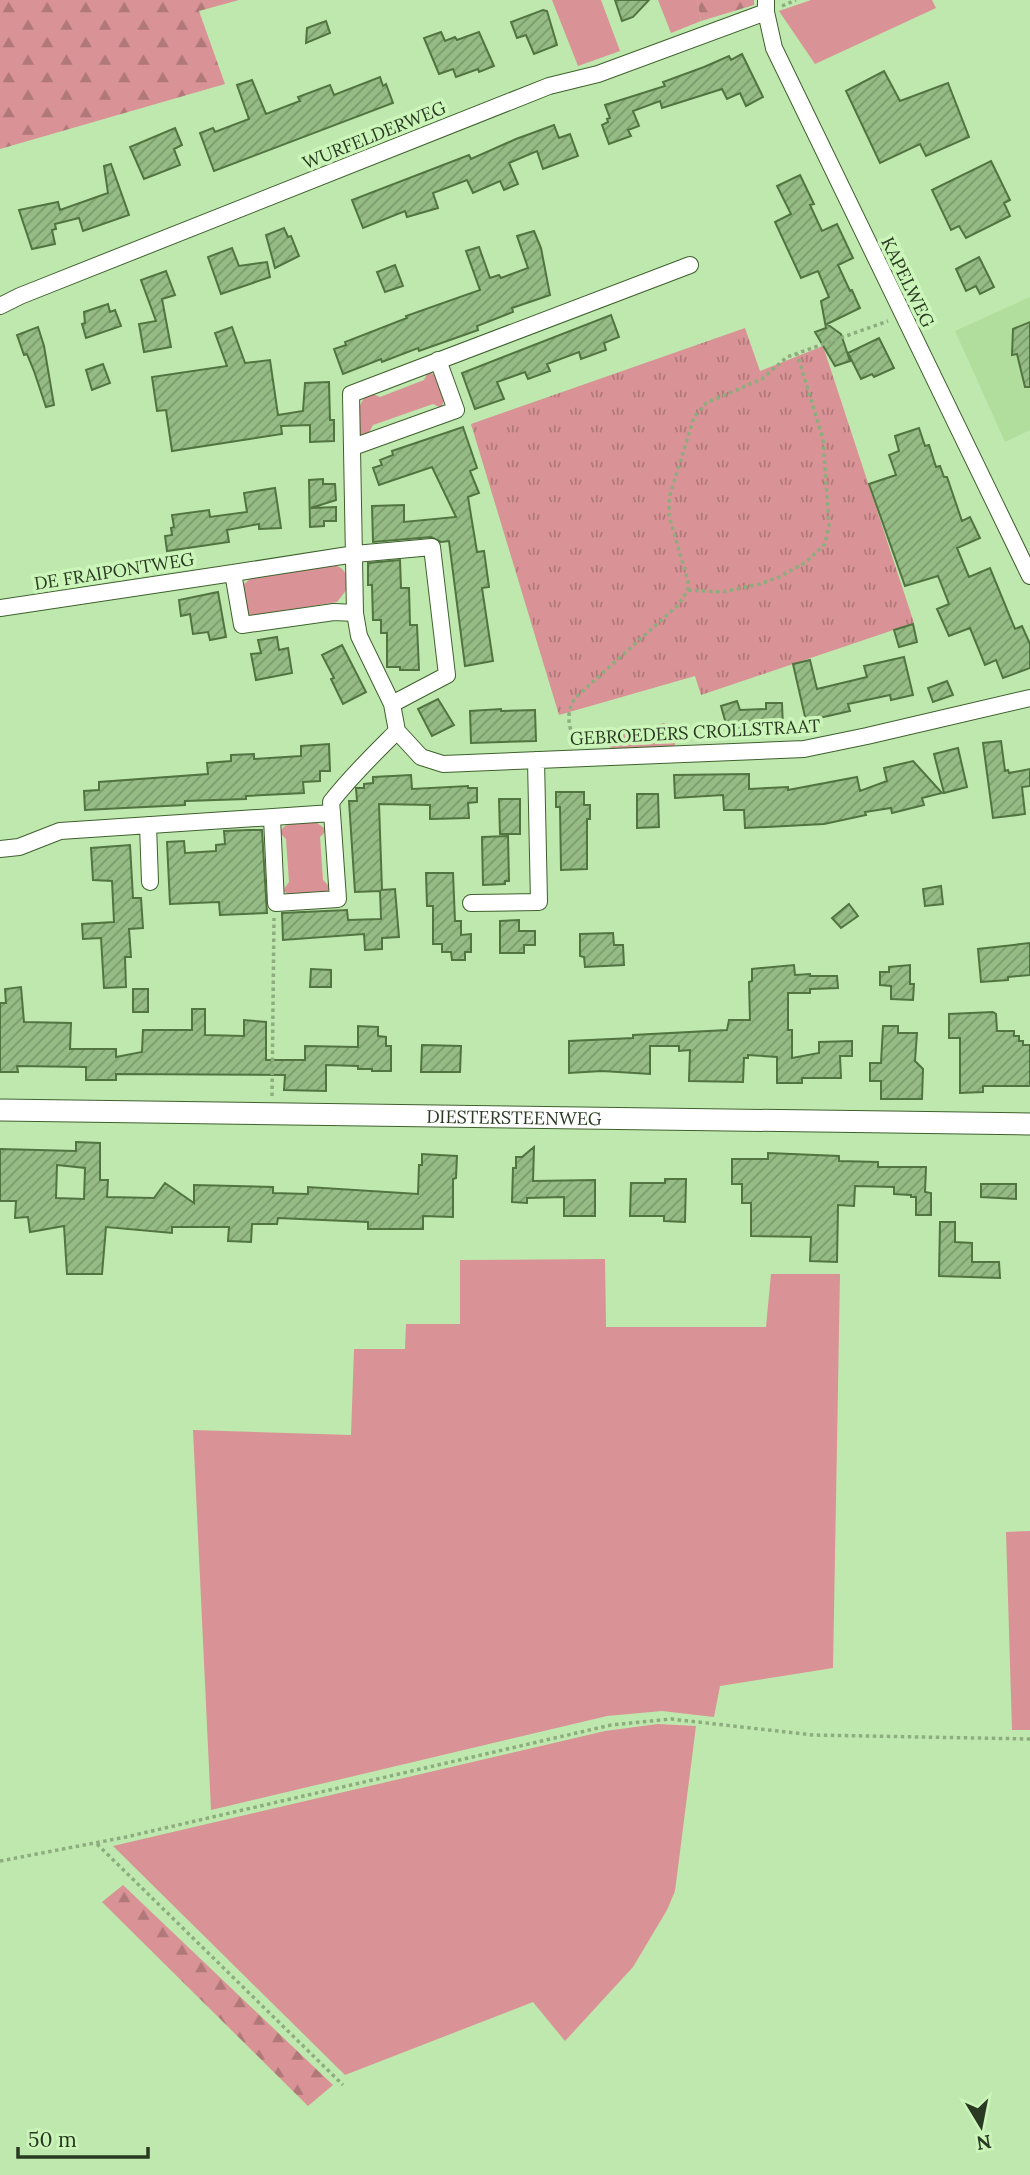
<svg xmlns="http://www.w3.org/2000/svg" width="1030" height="2175" font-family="Lora,serif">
  <defs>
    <pattern id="forest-firs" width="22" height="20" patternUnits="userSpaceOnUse" patternTransform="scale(1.75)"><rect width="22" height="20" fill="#d99295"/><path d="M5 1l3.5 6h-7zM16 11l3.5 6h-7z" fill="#b07879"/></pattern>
    <pattern id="park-tufts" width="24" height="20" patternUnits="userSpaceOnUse" patternTransform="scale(1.75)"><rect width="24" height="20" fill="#d99295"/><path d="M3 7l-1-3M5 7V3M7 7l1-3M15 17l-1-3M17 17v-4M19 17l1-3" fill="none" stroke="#b07879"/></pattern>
    <pattern id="building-hatch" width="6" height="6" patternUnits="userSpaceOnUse" patternTransform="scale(1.75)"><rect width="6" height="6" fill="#95bc84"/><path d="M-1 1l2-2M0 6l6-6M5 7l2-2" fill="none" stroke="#7a9a6c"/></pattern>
  </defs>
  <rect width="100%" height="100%" fill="#bfe8ae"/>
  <path fill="#b1dd9d" d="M1030,297V430L1005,442L955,331Z"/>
  <path fill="#d99295" d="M552,0H601L620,51L578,66Z
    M658,0H697L701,21L671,33Z
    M811,0H932L936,8L815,64L779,11Z
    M428,372L438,376L445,398L441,408L433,404L373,425L367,436L359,434C359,418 355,403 370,393L380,397L424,380Z
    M334,565C347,569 347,576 348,588L337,602L252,616L245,610L243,585L251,578Z
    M664,723L672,728L675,745L671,747L616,750L609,747L607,738Z
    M294,823H317L327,830L320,837L323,880L331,888C320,899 304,896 290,896L283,890L289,882L286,839L279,832L285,826Z
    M605,1259L606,1327H766L771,1274H840L833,1668L720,1686L714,1717L662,1711L607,1716L211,1810L193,1430L351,1435L354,1349H405L406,1324H460V1260Z
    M1030,1531V1730H1012L1006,1532Z
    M658,1724L696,1726L675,1891L667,1910L633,1967L565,2041L533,2002L345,2075L113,1846L605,1731Z"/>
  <path fill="url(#forest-firs)" d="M0,0H239L199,11L225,84L0,149Z
    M697,0H754V5L701,21Z
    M123,1885L333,2085L308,2106L102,1902Z"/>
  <path fill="url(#park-tufts)" d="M745,328L760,371L823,346L914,623L701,695L695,676L559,715L471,424Z"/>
  <path fill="url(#building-hatch)" stroke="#517440" stroke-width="2" fill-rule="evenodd" d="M615,0H649L633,17L622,21Z
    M543,10L547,11L557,45L534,54L526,35L517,38L511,22Z
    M326,21L330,33L306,43L307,28Z
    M441,32L445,41L455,37L457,40L479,32L494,66L479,72L478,69L456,77L453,69L439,74L424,38Z
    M742,54L763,97L746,106L740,93L727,99L722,89L662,108L660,101L633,111L639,126L628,130L631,136L609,144L602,125L608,122L607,119L610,118L605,105L665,86L663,82L704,67L729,56L731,60Z
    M884,71L900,101L948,83L969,137L926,156L920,144L880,163L846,91Z
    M380,77L383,86L386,84L393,103L214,171L200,133L213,128L215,132L249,119L237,85L252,80L266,114L300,101L298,97L330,85L334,95Z
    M554,125L559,138L570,134L578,156L543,169L537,151L509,163L518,184L504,190L500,181L473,193L467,180L433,193L438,208L407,217L405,211L363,228L352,200L469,155L471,159L516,139Z
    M175,128L182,145L174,149L180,165L144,179L130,147Z
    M991,161L1010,200L1004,203L1010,216L966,238L959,226L951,230L932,190Z
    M111,164L129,215L83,231L79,218L55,224L56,229L52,230L55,244L32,249L19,210L58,202L60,210L108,193L104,166Z
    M800,175L814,204L810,205L822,231L837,224L853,258L838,265L850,291L852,290L860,308L827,324L841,334L850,361L835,366L815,332L826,328L821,301L829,297L818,271L801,278L775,222L791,214L777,186Z
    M284,228L288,237L291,236L299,256L275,268L266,235Z
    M534,231L541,248L550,295L512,308L513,312L477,326L478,330L419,351L418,348L382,362L381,359L343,374L334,349L346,345L345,342L407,318L406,316L480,290L466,251L479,247L490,278L499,275L501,278L528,268L517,236Z
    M232,248L239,266L267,262L270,277L221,294L208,257Z
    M979,257L994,287L980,294L976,286L966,291L956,269Z
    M395,265L403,286L385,292L377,272Z
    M166,271L175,295L162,299L171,347L144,352L139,324L156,321L141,280Z
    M108,304L110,312L115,310L121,326L86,338L82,324L85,323L84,312Z
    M611,315L619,337L604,343L606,350L581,359L579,352L547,364L550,371L528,379L525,372L497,382L504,399L475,409L462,373Z
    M1030,322V387H1025L1017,354L1012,355L1013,329Z
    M38,327L44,346L54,405L46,407L34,371L27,354L24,355L17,335Z
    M232,327L245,363L270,360L278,415L303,411L305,383L329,382L330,420H334V441L310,442V425L281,426L282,434L172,451L166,410L157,411L152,377L227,366L215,333Z
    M879,338L894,368L874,377L872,374L861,379L848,353Z
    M103,364L110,383L92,390L86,370Z
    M463,427L477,468L470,471L479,493L468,497L477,552L484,551L489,587L482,588L493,661L465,666L449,541L441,542L431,537L373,542L372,506L404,505V522L456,517L432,467L379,485L373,468L382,465L380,460L393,455L392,451Z
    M919,428L925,446L929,445L936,467L940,466L944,477H947L962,521L970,517L980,538L957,548L969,577L990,568L1015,629L1022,626L1030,644V668L1003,678L996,660L985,665L970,628L949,636L937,609L949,604L938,576L905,586L869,484L896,475L889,455L899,451L895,436Z
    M323,479V484H335L336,500L311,508L336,507V521H324V526L310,527L309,480Z
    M275,488L281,528L259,529V524L227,530L229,542L167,551L165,536L172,535L171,528L174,527L172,515L209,510L210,517L247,512L244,493Z
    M400,560L401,588H409L410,625H417L419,670H400V667H387V633H381V620H373L372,585H368V563Z
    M218,592L226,637L210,640L208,632L193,634L190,614L181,616L179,600Z
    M913,624L917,642L899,647L894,630Z
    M277,637L279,650L288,648L292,673L256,680L251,654L261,653L258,640Z
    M342,645L366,692L343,704L331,679L334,678L322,655Z
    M904,657L913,695L891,700L890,695L848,704L850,711L806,721L793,664L810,660L817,689L867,677L864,666Z
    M947,681L953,695L933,702L928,688Z
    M438,699L454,725L432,736L418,709Z
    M737,701L740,710L766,709V703H782L783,728L728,731L721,706Z
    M501,709V711L535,710L536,741L471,743L470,711Z
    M1001,741L1005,771L1008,770L1009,773L1030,769V786L1022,787L1025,814L993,818L983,743Z
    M329,744L330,771H320V781L303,782L304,793L246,796V799L185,801V805L85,810L84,791L99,790V782L208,774L207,763L231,761V755L254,754V759L301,756V746Z
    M958,748L967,787L944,793L934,754Z
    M913,761L942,793L922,798L924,805L892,813L891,808L865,812L866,815L824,824L745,828L744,810H724L723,795L675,798L674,775L749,774V789L788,787V790L857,777L860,791L887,781L884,768Z
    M411,775L412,789L468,786V788H477V802L468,803L469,818L430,819V805L379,804L382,890L395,889L399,937L382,938V949L365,950L364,934L283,940L282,913L347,910L348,920L381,919L380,891L355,892L349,801H357L356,788H364V784L373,783V777Z
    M556,792H584V805H590V819H587V869L561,870L560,807H556Z
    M637,794H658L659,827L637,828Z
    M499,799H520V834H500Z
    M249,830H262L267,913L220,915L219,902L170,904L167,842L184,841L185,853L216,851V845L225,844L224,831Z
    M508,836L509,881H505V884L483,885L482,837Z
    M130,845L133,898H141L143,928L129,929L131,957H125L126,987L104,988L101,938L83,939L82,924L114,922L112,881L93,880L91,848Z
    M426,873H453L455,921H461V935L471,934V952H465V960H452L451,952H442V944H433V906H427Z
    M941,886L943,904L925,906L923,889Z
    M849,904L858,916L841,928L832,918Z
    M519,920V931H535V945H524V953H500V921Z
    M613,933L614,945H623L624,965L585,967L584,957L580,956V934Z
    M1030,943V975L1008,977V980L981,982L978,949Z
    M794,965L795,975L810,974V976H837L838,988L810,989V993H788V1030H792V1058L819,1053V1042L852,1041V1056H840L841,1078H802V1083H777V1057L748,1055V1058H744L743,1082L689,1081L690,1050L679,1051V1046H650V1074L602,1071L569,1073V1041L633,1038V1035L727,1030L729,1020H750L749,982L752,981V969Z
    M910,965V984H914L913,1000L891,999V986L880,985V972H889V967Z
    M311,969L331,970V987H310Z
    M21,987L24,1022L71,1023L70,1049H116V1057L142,1052L143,1030H192V1009H205V1035L244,1036V1020L266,1022V1060H305V1046L358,1047V1026L378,1027V1036L386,1037V1046H391V1071H372V1069H358V1066L326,1065V1091L284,1090L285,1075L116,1074V1080H86V1067L17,1066L18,1072H0V1003H6L5,989Z
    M133,989H148V1012H133Z
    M993,1012L996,1014L997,1031H1014V1036H1019V1041H1023V1045H1030V1086H983V1092L960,1093V1038H949V1014Z
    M883,1026H898V1033H917L915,1061L923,1069L922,1099H881V1081H870V1063H881Z
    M422,1045L461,1046L460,1072H421Z
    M76,1142L100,1143V1180H108L107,1197L154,1198L165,1183L194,1203V1185L273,1187V1193L308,1194V1187L418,1194L419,1165H422V1154L457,1156L456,1178L453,1179V1217L423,1216V1229H368V1222L278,1218L277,1224H252L251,1242L228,1241L229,1227H172V1233L106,1227L102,1274H67L64,1226L30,1232L28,1217L15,1218L16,1201H0V1149L76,1151ZM57,1165L85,1168L84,1199L56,1198Z
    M534,1147L533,1181L595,1180V1216H564V1197L527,1198V1203L512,1202L513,1168H516V1157H522Z
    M768,1153L839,1156V1161L878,1162V1167H926L925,1192L931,1193V1215H916V1197H911V1195L894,1194V1187L855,1186L854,1206L838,1205L837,1262L810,1261L811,1237L751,1236V1203H742V1184H732V1159H768Z
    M665,1179H686L685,1222L664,1221V1216H630L631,1183H665Z
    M981,1184H1016V1199L981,1197Z
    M940,1222H955V1242L972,1243V1262H999L1000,1278L939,1276Z"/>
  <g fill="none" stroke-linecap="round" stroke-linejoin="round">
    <defs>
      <path id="minor" d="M766,0V12L774,48L1030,576
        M690,265L351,394L355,613L359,636L392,704L397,731L421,757L443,764L804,749L867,736L1030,698
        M0,306L20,296L549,86L598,74L766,12
        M353,447L456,410L438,360
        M0,608L233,573
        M355,613L334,612L242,625L233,573L355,554L432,547L447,675L392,704
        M272,818L276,903L338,899L332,813
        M148,825L150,882
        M0,849L19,847L60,831L332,813L331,802C351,776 374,754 397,731
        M471,903L539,902L536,760"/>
      <g id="secondary">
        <path id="s1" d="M0,1110L1030,1124"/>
      </g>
    </defs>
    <use href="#minor" stroke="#3e612d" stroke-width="18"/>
    <use href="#secondary" stroke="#3e612d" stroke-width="23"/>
    <path stroke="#8dad7f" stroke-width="3.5" stroke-dasharray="3.5 3.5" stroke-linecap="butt" d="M782,6L796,0
      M688,590L722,592L760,584L777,578L806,562L825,544L829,525L823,439L797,354
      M575,743C569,727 565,713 575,698L678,605L688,590V581L669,516V498L694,417L706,403L762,379L787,357L888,321
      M272,1096L274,918
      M97,1844L343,2085
      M0,1861L126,1837L611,1725L671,1719L813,1735L1030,1739"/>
    <use href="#minor" stroke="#fff" stroke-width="16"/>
    <use href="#secondary" stroke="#fff" stroke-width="21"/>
  </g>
  <g text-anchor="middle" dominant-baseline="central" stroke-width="7" stroke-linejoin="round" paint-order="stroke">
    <g font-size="18" fill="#293922" stroke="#ccf5ba">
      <text transform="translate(374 135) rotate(-22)">WURFELDERWEG</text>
      <text transform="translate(908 282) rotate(64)">KAPELWEG</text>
      <text transform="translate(114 571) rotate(-9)">DE FRAIPONTWEG</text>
      <text transform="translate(695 732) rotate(-3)">GEBROEDERS CROLLSTRAAT</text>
      <text stroke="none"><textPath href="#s1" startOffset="514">DIESTERSTEENWEG</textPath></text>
    </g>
  </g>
  <g transform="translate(981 2126) rotate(170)" stroke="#ccf5ba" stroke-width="5" paint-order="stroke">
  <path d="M0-5L12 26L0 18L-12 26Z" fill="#293922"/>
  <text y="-10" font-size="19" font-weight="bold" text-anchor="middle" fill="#293922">N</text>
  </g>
  <path d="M18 2147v10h130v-10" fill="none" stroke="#293922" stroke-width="3.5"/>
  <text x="28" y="2147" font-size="21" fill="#293922" stroke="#ccf5ba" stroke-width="5" paint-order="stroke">50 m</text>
</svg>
